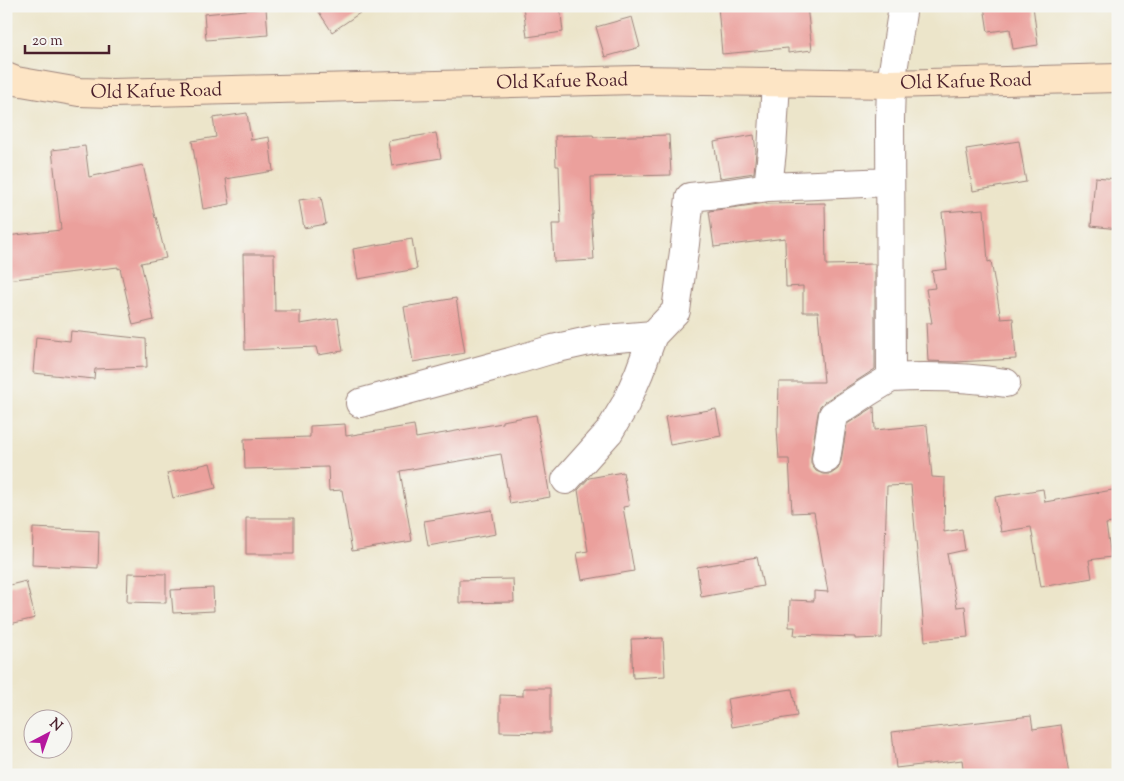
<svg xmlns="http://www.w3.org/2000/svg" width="1124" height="781" font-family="'Sorts Mill Goudy',serif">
  <rect width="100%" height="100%" fill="#f6f6f2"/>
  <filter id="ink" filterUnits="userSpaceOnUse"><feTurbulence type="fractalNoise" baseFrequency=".02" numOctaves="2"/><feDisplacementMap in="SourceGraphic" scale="10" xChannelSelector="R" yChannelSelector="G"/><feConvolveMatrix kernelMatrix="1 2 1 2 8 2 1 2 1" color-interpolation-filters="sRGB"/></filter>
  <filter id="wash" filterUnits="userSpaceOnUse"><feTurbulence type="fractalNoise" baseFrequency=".0096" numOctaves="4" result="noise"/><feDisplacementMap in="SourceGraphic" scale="20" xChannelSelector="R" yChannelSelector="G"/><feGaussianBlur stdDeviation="1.12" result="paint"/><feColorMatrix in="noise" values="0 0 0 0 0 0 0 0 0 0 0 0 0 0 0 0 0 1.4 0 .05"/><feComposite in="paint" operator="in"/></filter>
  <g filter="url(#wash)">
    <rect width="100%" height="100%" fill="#ece5ca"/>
    <g id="blocks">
      <path fill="#eba09c" d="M315,6H370L332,32Z
        M523,6H560L563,32L527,37Z
        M718,6H807L812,50L788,53V48L722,54Z
        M984,6H1033L1038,45L1013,49L1010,29L988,32Z
        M266,8L268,35L206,40L204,14Z
        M632,17L640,47L605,57L596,27Z
        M247,113L251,140L269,137L273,171L226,179L230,204L203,209L192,141L216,137L213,118Z
        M436,133L441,158L392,166L388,141Z
        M593,135L594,137L669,135L671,175L591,177L592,214H591L594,260L554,262L552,224H561L559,166H556L555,136Z
        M754,135L756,151L754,173L720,178L714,142Z
        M1019,141L1026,182L973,191L966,149Z
        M85,146L89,177L143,165L155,218L156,217L166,258L141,263L154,320L133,325L120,268L118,269V267L6,280V236L61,230L52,150Z
        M1095,177L1118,179V229L1091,226Z
        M321,197L326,224L304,228L299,200Z
        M766,203V204L825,203L826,265L875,264V369L824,402L820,406L818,413L811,457V464L816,471L823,474H831L838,469L841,461L847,424L874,407L875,430L927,425L932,477L945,478L944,532L962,529L965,550L947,554L957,607L965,606L968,637L925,641L911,485L887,486L882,638L855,639V637L794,635L795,627H789L790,600L814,601V591L828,592L814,512L792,513L789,459H779L777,428H778L779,382H824L818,312H803V286L786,287L785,238L714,247L709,211Z
        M984,209L988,262L991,261L1001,319L1013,318L1016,359L955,362L928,361L926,323H932L926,289L935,288L932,271L947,269L942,212Z
        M412,239L417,269L358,279L353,249Z
        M243,254H274L275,311H300V324L338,318L343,351L318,355L316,347L245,350Z
        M456,298L465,353L413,362L404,307Z
        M71,331L146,339L147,367L95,369L94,379L33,373L36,337L70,341Z
        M716,409L721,436L670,445L665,417Z
        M536,415L550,497L510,504L501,454L400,471L412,541L352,551L342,490L329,491L328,467L245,469L244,439L310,437V426L345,424L346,436L414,425L416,438L502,423V421Z
        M210,463L216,488L173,498L167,473Z
        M623,472L629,506L623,507L634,571L582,580L577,553L588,551L578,490L589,478Z
        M1043,489L1045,502L1118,489V522L1106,524L1111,557L1089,560L1092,578L1041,587L1031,527L1001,532L995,497Z
        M492,510L496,534L428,546L424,521Z
        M246,518H294V554H246Z
        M33,528L99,531L98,568L32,565Z
        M757,557L763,586L701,597L697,567Z
        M128,573L166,574V603L127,602Z
        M513,579L514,602L459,603V580Z
        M26,581L35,618L6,625V586Z
        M213,588L214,611L173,613L171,590Z
        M663,638L665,676L633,678L631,639Z
        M523,688H550V733L500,732V695L523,696Z
        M792,689L797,716L732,727L727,699Z
        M1031,716L1033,729L1061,725L1069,775H964L962,760L896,768L892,732Z"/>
    </g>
  </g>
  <g filter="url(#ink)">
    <use href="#blocks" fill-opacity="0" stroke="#9b827a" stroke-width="1"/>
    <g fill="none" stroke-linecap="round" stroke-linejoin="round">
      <defs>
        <path id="street" d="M768,187L890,182
          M891,378C930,376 967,377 1006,383
          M360,403L510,362L553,349L593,340L653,335
          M826,459L833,415L868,392L891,378L890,120L891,84L903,6
          M566,480L609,432L625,405L639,373L653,335L676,311L685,244L690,197L729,193L768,187L772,151L776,82"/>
        <g id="secondary">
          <path id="s1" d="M6,77L16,81L79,92L112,93L637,80L891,84L1118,78"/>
        </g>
      </defs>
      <use href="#street" stroke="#9b827a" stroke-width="30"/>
      <use href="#secondary" stroke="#9b827a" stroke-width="30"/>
      <use href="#street" stroke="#fff" stroke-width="28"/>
      <use href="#secondary" stroke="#fde5c5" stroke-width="28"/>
    </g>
  </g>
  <g text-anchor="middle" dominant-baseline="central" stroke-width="5" stroke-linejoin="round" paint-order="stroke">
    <g font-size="19" fill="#4a1f2b" stroke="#f6f6f2">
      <text stroke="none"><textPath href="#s1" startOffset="558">Old Kafue Road</textPath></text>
      <text stroke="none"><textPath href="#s1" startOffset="962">Old Kafue Road</textPath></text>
      <text stroke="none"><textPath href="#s1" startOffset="152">Old Kafue Road</textPath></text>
    </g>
  </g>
  <rect width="1124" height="781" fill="none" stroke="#f6f6f2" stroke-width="25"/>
  <g transform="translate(48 734) rotate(41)"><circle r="24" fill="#f6f6f2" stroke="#b1a0a2"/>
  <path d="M0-4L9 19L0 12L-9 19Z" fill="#b5179e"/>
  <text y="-8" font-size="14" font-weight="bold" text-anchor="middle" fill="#4a1f2b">N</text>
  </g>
  <path d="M25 45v8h84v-8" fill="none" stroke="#4a1f2b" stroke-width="2.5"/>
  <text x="32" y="45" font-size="15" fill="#4a1f2b" stroke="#f6f6f2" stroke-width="4" paint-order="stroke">20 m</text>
</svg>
